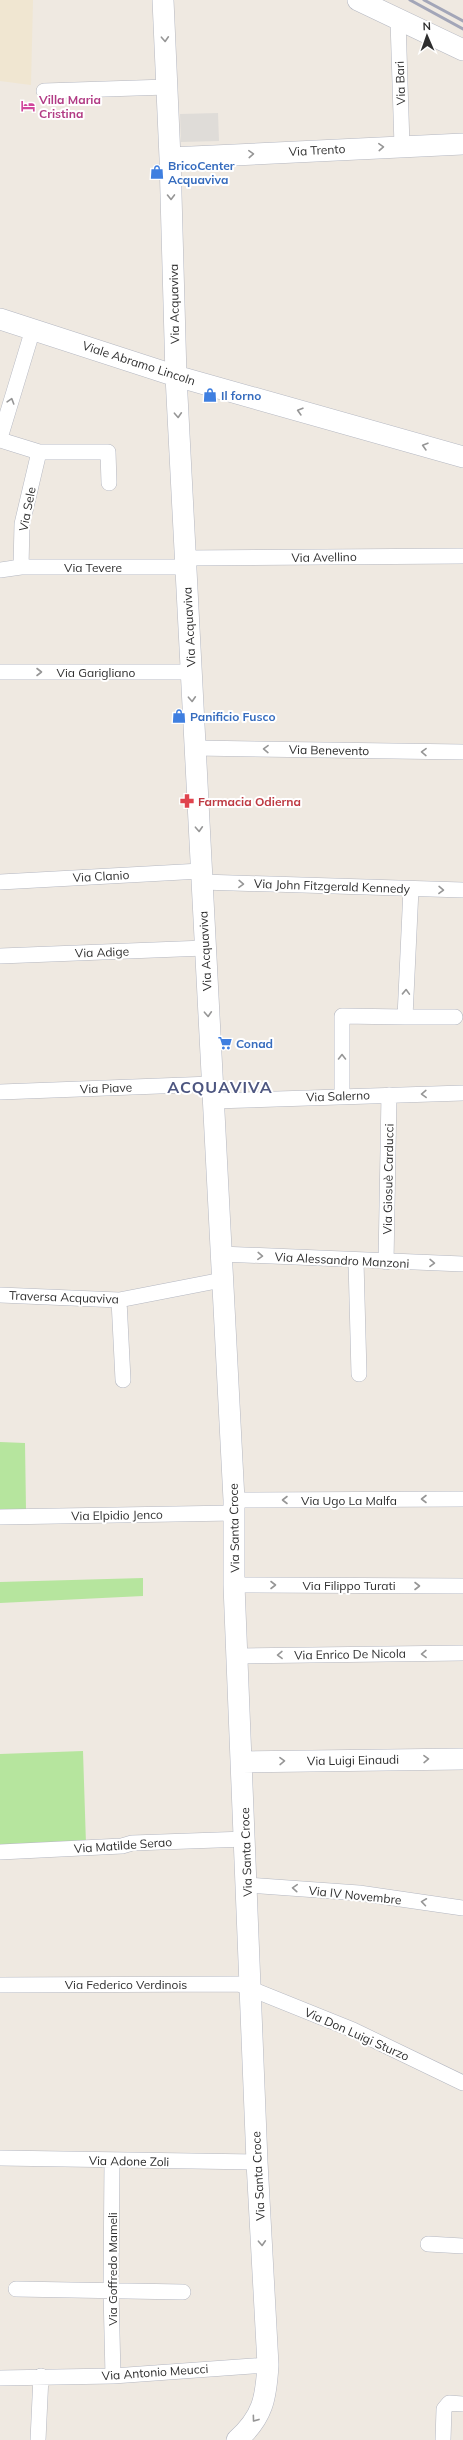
<svg xmlns="http://www.w3.org/2000/svg" width="463" height="2440" font-family="Mulish,sans-serif">
  <rect width="100%" height="100%" fill="#efe9e1"/>
  <path fill="#f0e6d1" d="M0,0H33L31,85L0,81Z"/>
  <path fill="#b6e59e" d="M0,1442L25,1443L26,1510H0Z
    M143,1578V1596L0,1603V1582Z
    M83,1751L86,1844L0,1848V1754Z"/>
  <path fill="#dfdcd8" d="M218,113L219,141L181,142L180,114Z"/>
  <g fill="none" stroke-linecap="round" stroke-linejoin="round">
    <defs>
      <path id="street" d="M398,20L402,146
        M44,91L167,87
        M0,438L33,329
        M0,440L39,452L22,524L21,567
        M39,452H108L109,483
        M185,558L463,556
        M0,570L21,567H186
        M0,672H191
        M195,748L463,752
        M0,882L201,871
        M202,882L463,890
        M0,956L205,948
        M405,1017H455
        M0,1092L212,1084
        M342,1096V1016L405,1017L411,889
        M213,1101L463,1093
        M221,1254L463,1264
        M356,1261L359,1374
        M386,1262L389,1095
        M0,1295L119,1300L222,1280
        M119,1300L123,1380
        M234,1500L463,1499
        M0,1517L234,1513
        M234,1585L463,1586
        M238,1656L463,1653
        M0,1852L122,1846L132,1843L246,1839
        M247,1885L359,1893L463,1908
        M0,1985L239,1984L353,2030L463,2083
        M0,2158L257,2162
        M112,2161L111,2291L113,2376
        M428,2244L463,2246
        M16,2289L183,2292
        M0,2378L113,2376L268,2365
        M38,2440L41,2376
        M443,2440L444,2409L449,2403L463,2404"/>
      <path id="secondary" d="M163,0L170,158L176,376L234,1500V1585L257,2162L268,2365C266,2398 263,2417 237,2440
        M358,0L463,50
        M170,158L463,144
        M0,319L176,376L463,457
        M243,1762L463,1759"/>
    </defs>
    <use href="#street" stroke="#b4b7c1" stroke-width="16"/>
    <use href="#secondary" stroke="#b4b7c1" stroke-width="22"/>
    <use href="#street" stroke="#fff" stroke-width="15"/>
    <use href="#secondary" stroke="#fff" stroke-width="21"/>
    <path stroke="#a3a6b8" stroke-width="3" d="M410,0L463,29
      M424,0L463,21"/>
  </g>
  <defs><path id="oneway-chevron" d="M-2-3.5L2.5 0L-2 3.5" fill="none" stroke-width="1.6" stroke-linecap="round" stroke-linejoin="round"/></defs>
  <g stroke="#969696">
    <use href="#oneway-chevron" transform="translate(165 39) rotate(87)"/>
    <use href="#oneway-chevron" transform="translate(381 147) rotate(-3)"/>
    <use href="#oneway-chevron" transform="translate(251 154) rotate(-3)"/>
    <use href="#oneway-chevron" transform="translate(171 197) rotate(89)"/>
    <use href="#oneway-chevron" transform="translate(11 401) rotate(-73)"/>
    <use href="#oneway-chevron" transform="translate(300 411) rotate(-164)"/>
    <use href="#oneway-chevron" transform="translate(178 415) rotate(87)"/>
    <use href="#oneway-chevron" transform="translate(425 446) rotate(-164)"/>
    <use href="#oneway-chevron" transform="translate(39 672)"/>
    <use href="#oneway-chevron" transform="translate(192 699) rotate(87)"/>
    <use href="#oneway-chevron" transform="translate(266 749) rotate(-179)"/>
    <use href="#oneway-chevron" transform="translate(424 752) rotate(-179)"/>
    <use href="#oneway-chevron" transform="translate(199 829) rotate(87)"/>
    <use href="#oneway-chevron" transform="translate(241 884) rotate(2)"/>
    <use href="#oneway-chevron" transform="translate(441 890) rotate(1)"/>
    <use href="#oneway-chevron" transform="translate(406 992) rotate(-88)"/>
    <use href="#oneway-chevron" transform="translate(208 1014) rotate(87)"/>
    <use href="#oneway-chevron" transform="translate(342 1057) rotate(-90)"/>
    <use href="#oneway-chevron" transform="translate(424 1094) rotate(178)"/>
    <use href="#oneway-chevron" transform="translate(260 1256) rotate(3)"/>
    <use href="#oneway-chevron" transform="translate(432 1263) rotate(1)"/>
    <use href="#oneway-chevron" transform="translate(424 1499) rotate(180)"/>
    <use href="#oneway-chevron" transform="translate(285 1500) rotate(180)"/>
    <use href="#oneway-chevron" transform="translate(273 1585)"/>
    <use href="#oneway-chevron" transform="translate(417 1586)"/>
    <use href="#oneway-chevron" transform="translate(424 1654) rotate(179)"/>
    <use href="#oneway-chevron" transform="translate(280 1655) rotate(179)"/>
    <use href="#oneway-chevron" transform="translate(426 1759) rotate(-1)"/>
    <use href="#oneway-chevron" transform="translate(282 1761) rotate(-1)"/>
    <use href="#oneway-chevron" transform="translate(295 1888) rotate(-176)"/>
    <use href="#oneway-chevron" transform="translate(424 1902) rotate(-172)"/>
    <use href="#oneway-chevron" transform="translate(262 2243) rotate(87)"/>
    <use href="#oneway-chevron" transform="translate(255 2419) rotate(126)"/>
  </g>
  <defs>
    <symbol id="hotel-bare" viewBox="-9 -9 18 18"><path d="M-6-4.5h1.5V1H6V5H4.5V3h-9V5H-6ZM-4 0a1.8 1.8 0 1 1 3.6 0ZM.5 0V-2.5h3Q6-2.5 6 0Z" fill="#d1479c" stroke="#fff" stroke-width="2.5" paint-order="stroke"/></symbol>
    <symbol id="shop-bare" viewBox="-9 -9 18 18"><path d="M-5-2.5h2.3a2.7 3.5 0 0 1 5.4 0H5L5.5 6h-11ZM-1.5-2.5h3a1.5 2.3 0 0 0-3 0Z" fill="#3f7fe0" stroke="#fff" stroke-width="2.5" paint-order="stroke"/></symbol>
    <symbol id="pharmacy-bare" viewBox="-9 -9 18 18"><path d="M-2-6h4v4h4v4h-4v4h-4v-4h-4v-4h4Z" fill="#e0444e" stroke="#fff" stroke-width="2.5" paint-order="stroke"/></symbol>
    <symbol id="supermarket-bare" viewBox="-9 -9 18 18"><path d="M-6-5.5h2.5l.6 2H6L4.5 2H-2.5L-4.4-4H-6ZM-1.5 3.2a1.3 1.3 0 1 0 .1 0ZM3 3.2a1.3 1.3 0 1 0 .1 0Z" fill="#3f7fe0" stroke="#fff" stroke-width="2.5" paint-order="stroke"/></symbol>
  </defs>
  <g fill-rule="evenodd">
    <use href="#hotel-bare" x="18" y="96" width="20" height="20"/>
    <use href="#shop-bare" x="147" y="162" width="20" height="20"/>
    <use href="#shop-bare" x="200" y="385" width="20" height="20"/>
    <use href="#shop-bare" x="169" y="706" width="20" height="20"/>
    <use href="#pharmacy-bare" x="177" y="791" width="20" height="20"/>
    <use href="#supermarket-bare" x="215" y="1033" width="20" height="20"/>
  </g>
  <g text-anchor="middle" dominant-baseline="central" stroke-width="4" stroke-linejoin="round" paint-order="stroke">
    <g font-size="12" fill="#2e2e2e" stroke="#fff">
      <text transform="translate(400 83) rotate(-92)">Via Bari</text>
      <text transform="translate(317 150) rotate(-3)">Via Trento</text>
      <text transform="translate(174 304) rotate(-91)">Via Acquaviva</text>
      <text transform="translate(139 363) rotate(18)">Viale Abramo Lincoln</text>
      <text transform="translate(27 509) rotate(-79)">Via Sele</text>
      <text transform="translate(324 557) rotate(-1)">Via Avellino</text>
      <text x="93" y="567">Via Tevere</text>
      <text transform="translate(189 627) rotate(-93)">Via Acquaviva</text>
      <text x="96" y="672">Via Garigliano</text>
      <text transform="translate(329 750) rotate(1)">Via Benevento</text>
      <text transform="translate(101 876) rotate(-3)">Via Clanio</text>
      <text transform="translate(332 886) rotate(2)">Via John Fitzgerald Kennedy</text>
      <text transform="translate(205 951) rotate(-93)">Via Acquaviva</text>
      <text transform="translate(102 952) rotate(-2)">Via Adige</text>
      <text transform="translate(106 1088) rotate(-2)">Via Piave</text>
      <text transform="translate(338 1096) rotate(-2)">Via Salerno</text>
      <text transform="translate(388 1179) rotate(-89)">Via Giosuè Carducci</text>
      <text transform="translate(342 1260) rotate(3)">Via Alessandro Manzoni</text>
      <text transform="translate(64 1297) rotate(2)">Traversa Acquaviva</text>
      <text x="349" y="1500">Via Ugo La Malfa</text>
      <text transform="translate(117 1515) rotate(-1)">Via Elpidio Jenco</text>
      <text transform="translate(234 1528) rotate(-91)">Via Santa Croce</text>
      <text x="349" y="1585">Via Filippo Turati</text>
      <text transform="translate(350 1654) rotate(-1)">Via Enrico De Nicola</text>
      <text transform="translate(353 1760) rotate(-1)">Via Luigi Einaudi</text>
      <text transform="translate(123 1845) rotate(-4)">Via Matilde Serao</text>
      <text transform="translate(246 1852) rotate(-92)">Via Santa Croce</text>
      <text transform="translate(355 1895) rotate(6)">Via IV Novembre</text>
      <text x="126" y="1984">Via Federico Verdinois</text>
      <text transform="translate(357 2034) rotate(24)">Via Don Luigi Sturzo</text>
      <text transform="translate(129 2161) rotate(1)">Via Adone Zoli</text>
      <text transform="translate(258 2176) rotate(-93)">Via Santa Croce</text>
      <text transform="translate(112 2269) rotate(-90)">Via Goffredo Mameli</text>
      <text transform="translate(155 2372) rotate(-4)">Via Antonio Meucci</text>
    </g>
    <g font-size="12" font-weight="bold" fill="#b23c85" stroke="#fff" text-anchor="start">
      <text x="39" y="99">Villa Maria<tspan x="39" dy="14">Cristina</tspan></text>
    </g>
    <g font-size="12" font-weight="bold" fill="#366cbe" stroke="#fff" text-anchor="start">
      <text x="168" y="165">BricoCenter<tspan x="168" dy="14">Acquaviva</tspan></text>
      <text x="221" y="395">Il forno</text>
      <text x="190" y="716">Panificio Fusco</text>
      <text x="236" y="1043">Conad</text>
    </g>
    <g font-size="12" font-weight="bold" fill="#be3a42" stroke="#fff" text-anchor="start">
      <text x="198" y="801">Farmacia Odierna</text>
    </g>
    <g font-size="16" font-weight="bold" letter-spacing="1" fill="#4d5680" stroke="#fff">
      <text x="220" y="1087">ACQUAVIVA</text>
    </g>
  </g>
  <g transform="translate(427 36) rotate(358)" stroke="#ffffff" stroke-width="3" paint-order="stroke">
  <path d="M0-3L7 15L0 10L-7 15Z" fill="#2e2e2e"/>
  <text y="-6" font-size="11" font-weight="bold" text-anchor="middle" fill="#2e2e2e">N</text>
  </g>
</svg>
